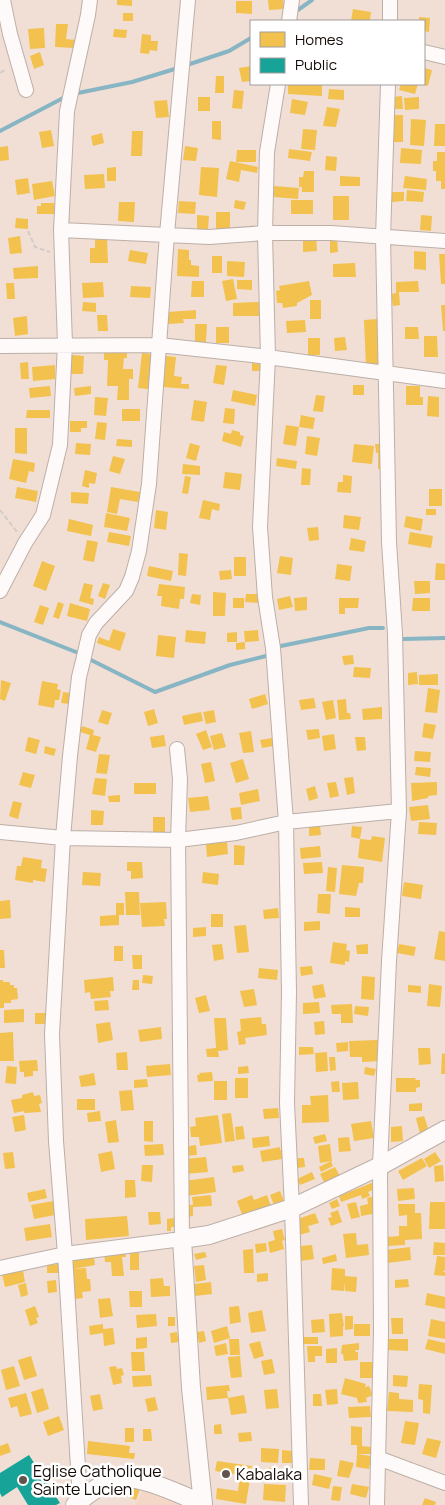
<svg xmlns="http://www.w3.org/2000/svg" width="445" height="1505" font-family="Manrope,sans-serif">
  <rect width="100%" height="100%" fill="#f1dfd6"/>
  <path fill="#f5d7c8" d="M146,1485L192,1505H135Z"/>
  <path fill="#f2c14e" d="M117,0H132V6L117,5Z
    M268,0H283L284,9L269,10Z
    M236,1H252V14L236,13Z
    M353,9L371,12L370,21H351Z
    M123,13H133V21H123Z
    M419,17L430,18L429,32L424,31V21H419Z
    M56,24H68L66,39L76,40L75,48L55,47Z
    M44,28L45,48L30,49L28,29Z
    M114,29L127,30L126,38L113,37Z
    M142,34L151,35V41H158L157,51L150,50L149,54L140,53Z
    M40,52L44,65L34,69L30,56Z
    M251,66V81L242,82L239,68Z
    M424,68L432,70L428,86L424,85Z
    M216,76H224V93H215Z
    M288,84H322V96L288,94Z
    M401,84H418L415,94L399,90Z
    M329,89L344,90V100L328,99Z
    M234,90L244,91L242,109L232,108Z
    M402,96L403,109H393L392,97Z
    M198,97H210V111H198Z
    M419,97V109L405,110L404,98Z
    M292,99L308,102L305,115L290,113Z
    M167,100L169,117L156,118L154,101Z
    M327,107L340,109L336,127L323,126Z
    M392,115H403V142H392Z
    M411,119L426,120L424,146L410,145Z
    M212,121H221V140L212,139Z
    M435,124H445V146H434Z
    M303,129L317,130L315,150L301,149Z
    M51,130L54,146L42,148L39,132Z
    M132,131H143L142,156H131Z
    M102,133L104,143L93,146L91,136Z
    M8,146L9,160L0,161V147Z
    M185,146L198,148L196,161L183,160Z
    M401,148L422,150L421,164L400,163Z
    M289,149L312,152L310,161L288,158Z
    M237,150H256V162H236Z
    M437,152H445V189H441V181H436V171H433V161H437Z
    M326,156L337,157L336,171L325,170Z
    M230,161L258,167L257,173L241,170L239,182L226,179Z
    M116,167V181H107V168Z
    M201,167L219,168L217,197L199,195Z
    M304,171H314V192H302V187H299V177H303Z
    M104,174L105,188L85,189L84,175Z
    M340,176L360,177V186H340Z
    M405,176L427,179L426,190L403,188Z
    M28,178L30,193L17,195L15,180Z
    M52,181L55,196L34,200L32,184Z
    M274,186L299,188L298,199L274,197Z
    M407,190L424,192L423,202L406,201Z
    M391,192H404V201L392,202Z
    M333,196H349V220H333Z
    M235,200L246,202L244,210L234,208Z
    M291,200H313V214H291Z
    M179,201L196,202L195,214L178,213Z
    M119,202H135L134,222L118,221Z
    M41,203H54L55,214H37V206H41Z
    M216,212H230V232H216Z
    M197,215L209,216L208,230H197Z
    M421,215L432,216L431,231L420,230Z
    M16,218L28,219V229L15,228Z
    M303,234H316L317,251L303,252Z
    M20,236L22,253L10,254L8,238Z
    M107,238L108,263H90V248H95V239Z
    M337,239L338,252L330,253V240Z
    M178,249L189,250V260H191V265L199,266V277L177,276Z
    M130,250L148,253L146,264L128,261Z
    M414,251L426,252V270L414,269Z
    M439,254H445V284H441Z
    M212,256H222V273H212Z
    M227,261L245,262L244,277L227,276Z
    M355,263L356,277H333V264Z
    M38,266V278L14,279L13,268Z
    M233,279L237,299L226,301L222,281Z
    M237,280H252V290L237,289Z
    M192,281H204V297H191Z
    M309,281L312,295L297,303V306L283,308L282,303H277L276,291L280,290L279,286Z
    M418,281L419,292H399L400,305L393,306L391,294L396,293V282Z
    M103,282L104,297L83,298L82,283Z
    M6,283H14L15,299H7Z
    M131,286L151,287L150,298L130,297Z
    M310,300H321V319H310Z
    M83,302L96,303V312L82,311Z
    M259,302V316H233V303Z
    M441,305H445V331H443Z
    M196,310V319H183L184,323L168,324L167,312Z
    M97,315H107L108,331H98Z
    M27,316L28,334L15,336L13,318Z
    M377,319L379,366L366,367L364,320Z
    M305,320L306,332L287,333L286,321Z
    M195,324H207L206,342H195Z
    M216,327H229V343H216Z
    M405,327H418L419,339H405Z
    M424,336H437L438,357H424Z
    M345,337L347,350L335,351L334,338Z
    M308,338H320V355H308Z
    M104,352L127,353V358H124L123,369H133V379H129V400H117L118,386H107L108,360H104Z
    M142,353L152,354L148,389L138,388Z
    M72,355L84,356L83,374H71Z
    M166,356L176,357L174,376L182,377L181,384H189V389L163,387Z
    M28,362L29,379H21L20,363Z
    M252,363L264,364V371H252Z
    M55,365V379L33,381L32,367Z
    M216,365L227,366L224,385L213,383Z
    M353,385H364V395H353Z
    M50,386L51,396L30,398L29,388Z
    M91,386V394L75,396L74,388Z
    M406,386H420V397H423V405H406Z
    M233,390L257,395L255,406L231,401Z
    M316,395L325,396L323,412L313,411Z
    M428,396L439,397V417L427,416Z
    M95,397L108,398L106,416L94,415Z
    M194,400L207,402L204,422L191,420Z
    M225,408L235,409L234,424L223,423Z
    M122,409H140V421H122Z
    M27,410H50V418H26Z
    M301,415L315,418L313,429L299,427Z
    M70,421H87V428H81V432H70Z
    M97,422L107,423L105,440L95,439Z
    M286,425L299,427L296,446L283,444Z
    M15,428H27V454L15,453Z
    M232,430L240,432V435L244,436L241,447L222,441L224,432L231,434Z
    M307,436L320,438L317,456L305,454Z
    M117,439L132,440V447L116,446Z
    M76,443L91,444L90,455L75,454Z
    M190,443L200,446L196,461L186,458Z
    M354,444L374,446L372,464L352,462Z
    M375,444H383L384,469H378V453H376Z
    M113,456L125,459L120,474L109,471Z
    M277,458L297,461L296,469L276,466Z
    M13,459L35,463L34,472L29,471L26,483L9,479Z
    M183,464L200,466V475L182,474Z
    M302,468L311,469L310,485H301Z
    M85,470L97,473L95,484L89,483V488L82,486Z
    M225,472L242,474L240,490L223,488Z
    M343,475L352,476L351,493L337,492L338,482H343Z
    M185,476L191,477L188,494L182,493Z
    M17,487L38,491L36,502L15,498Z
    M111,487L140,492L138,502L120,499L117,514L107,512Z
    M429,489H442V506H429Z
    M71,492L89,493L88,504L71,503Z
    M203,500L220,504L219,511L212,509L210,520L199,518Z
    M426,509H436V515H426Z
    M156,510L168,512L166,530L154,528Z
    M106,513L130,518L127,531L104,527Z
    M344,515L361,517L359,530L343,528Z
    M406,516L423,519L421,531L404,527Z
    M69,519L93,525L91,536L67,531Z
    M318,527L319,540L309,541L307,528Z
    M109,532L131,536L129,546L107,542Z
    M410,532L433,536L431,548L408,544Z
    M351,538L366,541L364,552L349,550Z
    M87,540L98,542L94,562L83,560Z
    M179,553L188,554L186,576L178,575Z
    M280,556L293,558L291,575L277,573Z
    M234,557H246V576H234Z
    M42,561L55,566L46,591L33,586Z
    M436,563L445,564V580H435Z
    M337,564L352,566L350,581L335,579Z
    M149,566L173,571L171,581L147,576Z
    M231,570L232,579L220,580L219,571Z
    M414,581H430V593L415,594Z
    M84,583L93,585L90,598L94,599L93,605L79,601Z
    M103,583L110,585L105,599L98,596Z
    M159,584L185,587L184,599H180L179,609L161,606L162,596H157Z
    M213,592L226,593L225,616H213Z
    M192,594L201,595L200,605L190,603Z
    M246,594H260V603L245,602Z
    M290,596L293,607L279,610L277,599Z
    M307,597V610L295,611L294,598Z
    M233,598H244V608H233Z
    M339,598H359L358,608H345V614H339Z
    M413,598H430V611H412Z
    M58,602L64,604L59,619L53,617Z
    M70,603L90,609L87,621L67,616Z
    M40,605L49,608L43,625L34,622Z
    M113,629L126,633L120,651L97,643L99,637L109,641Z
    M186,630L206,632L205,644L185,642Z
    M258,630L259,641L245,642L244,631Z
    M237,632V642H227V633Z
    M158,635L176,637L174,658L156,656Z
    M245,642V649L236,650V643Z
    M353,655L354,664L344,665L342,656Z
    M354,667L371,668L370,678L353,677Z
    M417,672L418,684L408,685V673Z
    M438,674V685H419V675Z
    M1,680L11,683L5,701L0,699Z
    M42,681L58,684L57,689L61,690L59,700H55L54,708L38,705Z
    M428,688L440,690L437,713L425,712Z
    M63,692L71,693L70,704L61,703Z
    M265,694L268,704L252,709L249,699Z
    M314,698L316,708L301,710L299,700Z
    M346,699L347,713H350L351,719L339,720L337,700Z
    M333,700L336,718L326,720L322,702Z
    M382,707V719L363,720L362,709Z
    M154,709L158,723L148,726L144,712Z
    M102,710L112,713L108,725L98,722Z
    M214,710L216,722L206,724L203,712Z
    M201,712L203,721L184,725L182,716Z
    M424,723L436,725L433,739L422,737Z
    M82,726L94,730L93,735L101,737L96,752L86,749L90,735L80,732Z
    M319,729L320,738L308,740L306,730Z
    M206,730L212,747L203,750L196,734Z
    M251,731L254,752L243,753L239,733Z
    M222,733L226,747L214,750L210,736Z
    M334,734L336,749L324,751L322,736Z
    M164,735L166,746L152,748L150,737Z
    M28,737L40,740L36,754L25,751Z
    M355,737H365L366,750L357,751Z
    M272,738L273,746L262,748L260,740Z
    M45,746L56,749L54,756L44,753Z
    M415,751L431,752L430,762L414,761Z
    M99,754L110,755L107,774L96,773Z
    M243,759L249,779L236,783L230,763Z
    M211,762L215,781L205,783L201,764Z
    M416,767L431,768L430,777L415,775Z
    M23,772L35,775L31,788L19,785Z
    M353,777L355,793L347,795L344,778Z
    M95,778L107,779L105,796L92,794Z
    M336,782L339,796L330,798L327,783Z
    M437,782V795L428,796V798L412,801L411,783Z
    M134,783H156V794H134Z
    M315,786L318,798L309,801L306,789Z
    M258,789L260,801L241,805L239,793Z
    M120,795V802H109L108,796Z
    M208,796L210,810L190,812L188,798Z
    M13,801L22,803L18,819L9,816Z
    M428,805L430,819L411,821L409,807Z
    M241,807L242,819L232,820L230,808Z
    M91,810L104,811L103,825H91Z
    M153,817H165V834H153Z
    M419,822L437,823L436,835L418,834Z
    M320,826L321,835L309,836V827Z
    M352,826L362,827L360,839L351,837Z
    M372,836L385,838L382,862L358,858L360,839L371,840Z
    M227,842L228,854L207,857L206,844Z
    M234,845L245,846L244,865H234Z
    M320,846L321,857L301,859L300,848Z
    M23,857L42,860L41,868L47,869L45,882L33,880V883L15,880L17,866H21Z
    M127,862H142L143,878L131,879V871H127Z
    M322,862L323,873L304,874L303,863Z
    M342,865L364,867L363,883H359L356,896L339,894Z
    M328,867L337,868L335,892L326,891Z
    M83,872L101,873L100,886L82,885Z
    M203,872L219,874L218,885L202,883Z
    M404,882L423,885L421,899L402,896Z
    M125,892H139L140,915H126Z
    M318,894H331L330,914L317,913Z
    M10,900L11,918L0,919V901Z
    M166,902L167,919H164L165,926L142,927L140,903Z
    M116,903H124V915H119V925L100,926V916L116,915Z
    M345,907L360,908V917H345Z
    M278,908L279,918L264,919L263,910Z
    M211,914H223V927H211Z
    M320,921V930L304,931V922Z
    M246,925L249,952L237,953L234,926Z
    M206,927V936L193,937V928Z
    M439,931L445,932V961L434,959Z
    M333,942L347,944L346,950L350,951L349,962L345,961V965L330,963Z
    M222,944L224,959L214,961L212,945Z
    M368,944V954H357L356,945Z
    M399,944L416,947L414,956L397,953Z
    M114,946H123V961H114Z
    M0,950H4L5,968H0Z
    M132,955H142V969H133Z
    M312,966L313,974L301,976L300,967Z
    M259,968L278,970L277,980L258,978Z
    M143,975L153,976L152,984L142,983Z
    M362,976L375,977L374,1000L361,999Z
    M113,977L114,991H110L111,997L91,999L90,992L85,993L84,980Z
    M0,980H3V982H10V985H14V988H17L18,999L11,1000V1003H4V1008H0Z
    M133,980H139V990H132Z
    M323,984L326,997L314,999L312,986Z
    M429,984L442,986L440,1007L427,1006Z
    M408,985L421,986V993L408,992Z
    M254,989L257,1005L244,1007L240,991Z
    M206,995L210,1011L199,1013L195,998Z
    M108,1000L109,1010L95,1011L94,1001Z
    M319,1002L320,1013L303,1014V1003Z
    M352,1004L353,1023H341V1014H332L331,1005Z
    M355,1006L369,1007L368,1016L354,1014Z
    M24,1009V1022L4,1023V1010Z
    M35,1013H46V1024H35Z
    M261,1017L262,1024H266L267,1035L245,1038L246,1044L239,1045L237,1032L241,1031L240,1019Z
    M214,1018H226L228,1050L218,1051L219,1057H207L206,1049L216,1048Z
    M324,1021L325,1034L315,1035L314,1022Z
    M110,1022L113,1040L98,1043L96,1024Z
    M161,1027L162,1039L140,1042L138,1030Z
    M13,1032L14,1061H0V1033Z
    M378,1040V1044H380L381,1061L362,1062V1057H350L349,1041Z
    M348,1042V1051L337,1052L336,1043Z
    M299,1047H313L314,1054L299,1055Z
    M418,1048H430L431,1064L419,1065Z
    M127,1052L128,1070H117L116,1053Z
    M327,1052L328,1071L316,1072L315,1053Z
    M442,1053L445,1054V1074H441Z
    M329,1057H335L336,1070L330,1071Z
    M37,1060L38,1071H33V1076L24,1077V1072H20L19,1061Z
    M170,1064L171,1075L147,1077L146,1066Z
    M7,1066L17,1067L16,1084L5,1083Z
    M248,1066L249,1073L238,1074V1067Z
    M365,1067L376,1069L374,1076L364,1074Z
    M212,1072L213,1081L198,1082L197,1075H200L199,1073Z
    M94,1073L96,1085L81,1087L79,1076Z
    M235,1078H248V1098H235Z
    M396,1078H416L415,1080H420V1087L416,1088V1092H396Z
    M147,1079L148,1087L134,1088V1080Z
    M214,1081H227V1100H214Z
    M339,1081L340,1092H332L331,1082Z
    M358,1082L359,1099L343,1100L342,1083Z
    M132,1090L134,1110L121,1111L119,1091Z
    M33,1092L34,1096L40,1095L42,1103L39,1104L41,1112L24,1113V1111L14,1113L11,1100L22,1098V1095Z
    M328,1095L329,1122L302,1123V1105H311L310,1096Z
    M77,1099H95V1110H77Z
    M422,1103V1111H409V1104Z
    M278,1108L279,1118L264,1119L263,1109Z
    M100,1111L101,1121L88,1122L87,1113Z
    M231,1113L235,1141L225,1142L222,1114Z
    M24,1115L26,1130L15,1132L12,1117Z
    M218,1115L222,1143L200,1146L199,1137H191L190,1127L196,1126L195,1118Z
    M424,1116L429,1131L420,1134L416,1118Z
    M116,1120L119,1142L108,1143L105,1122Z
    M144,1121H153V1142L144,1141Z
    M371,1121L374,1138L354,1141L351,1124Z
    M243,1126L245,1139L236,1140L235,1127Z
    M402,1126L403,1141L391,1142V1127Z
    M325,1134L327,1141L315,1144L313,1137Z
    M269,1136L270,1146L253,1148L252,1138Z
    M349,1137L351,1151L339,1152L338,1138Z
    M163,1144L164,1155L145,1156L144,1145Z
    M330,1144L332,1161L320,1163L318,1146Z
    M196,1145L197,1155L185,1156L184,1147Z
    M280,1147V1150L283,1149L285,1156L282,1157V1159L262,1162L260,1151Z
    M112,1151L115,1169L101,1172L98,1154Z
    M13,1152L15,1168L5,1169L3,1153Z
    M435,1152L441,1161L429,1168L424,1159Z
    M206,1157L208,1172L185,1174L184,1159Z
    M296,1158H304L305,1167L297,1168Z
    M422,1158L427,1166L403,1180L398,1171Z
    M331,1161L333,1166L321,1172L319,1167Z
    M142,1165H153L152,1182L141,1181Z
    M243,1165L244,1171L233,1173L232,1166Z
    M443,1165L444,1181L435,1182L434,1166Z
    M335,1167L340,1176L325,1184L320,1174Z
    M312,1172L315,1179L300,1185L297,1179Z
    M214,1177L216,1192L186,1196L184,1181Z
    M125,1180H135L136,1197L125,1198Z
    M374,1182L376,1189L368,1192L370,1196L362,1199L361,1195L341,1202L339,1196Z
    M414,1188L415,1199L398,1201L397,1189Z
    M45,1189L47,1198L29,1202L27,1193Z
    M280,1191L284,1201L274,1205L270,1195Z
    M211,1195L212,1206L193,1207V1216L186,1217V1205H193L192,1197Z
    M252,1195L254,1200L267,1195L271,1206L243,1217L237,1201Z
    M375,1196L378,1213L361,1216L360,1206L368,1204L367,1198Z
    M337,1199L340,1206L332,1209L329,1203Z
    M53,1201L55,1215L34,1219L31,1205Z
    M356,1202L360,1217L351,1219L347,1204Z
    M430,1202H445V1229H429Z
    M398,1204H415V1213H421L422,1239L405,1240V1245L387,1246L386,1237L399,1236V1226H407V1215L399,1216Z
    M338,1210L342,1222L331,1226L328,1218L332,1217L330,1213Z
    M148,1212H160L161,1224L149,1225Z
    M315,1213L319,1223L308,1226L310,1232L299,1235L295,1220Z
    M127,1216L129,1236L86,1240L85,1219Z
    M174,1218V1227H171V1231H167V1219Z
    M50,1224L52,1237L26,1241L24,1228Z
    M282,1229L285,1240L282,1241L284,1249L270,1253L268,1242L275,1240L273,1231Z
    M356,1233L357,1245L368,1244L369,1255L346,1258L343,1234Z
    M434,1242L445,1243V1255H433Z
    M266,1243L267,1251L256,1253L255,1244Z
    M312,1245L314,1259L301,1261L300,1246Z
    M410,1247L411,1260L387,1263L386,1250Z
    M125,1249L126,1257H122L124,1276H112L111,1262H105L104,1254Z
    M253,1249L254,1273H244L243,1250Z
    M205,1252L207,1257L196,1260L194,1254Z
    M130,1253H139V1270H130Z
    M336,1254L337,1261L323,1264L322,1258Z
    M437,1256L445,1257V1270L443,1272H445V1276L434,1275Z
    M94,1257L95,1265L73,1269L71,1261Z
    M58,1264V1273H47V1265Z
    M204,1265L206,1280L196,1282L194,1266Z
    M86,1268L87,1279H90L91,1291L82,1292L83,1298L75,1299L72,1269Z
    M332,1268L345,1269V1276L357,1277L356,1292L345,1291V1282L344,1291L331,1290Z
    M23,1270L25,1282L5,1287L2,1274Z
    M268,1273V1281L257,1282V1274Z
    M163,1278L164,1286H170V1296L151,1297L150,1279Z
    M408,1279L409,1287L395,1288V1280Z
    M56,1280L57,1292L48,1293L47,1281Z
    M211,1282L212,1294L195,1296L194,1284Z
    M26,1283L28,1295L21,1297L18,1285Z
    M129,1291H142V1307H130Z
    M427,1293L445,1297V1309L425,1305Z
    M110,1298L113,1316L100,1318L98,1299Z
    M35,1306L39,1317L36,1318L38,1323L30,1326L25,1310Z
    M239,1306L241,1322L230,1324L229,1307Z
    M262,1310L266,1331L251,1333L248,1313Z
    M342,1313L344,1326H343V1336L330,1337L329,1314Z
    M156,1314L157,1326L137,1328L136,1315Z
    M345,1316H353V1329L345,1330Z
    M168,1317H175V1326H168Z
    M391,1318H403V1334H392Z
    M324,1319L325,1332L312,1333L311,1320Z
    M431,1319L445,1322V1339L428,1336Z
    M103,1324V1329L113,1328L115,1344L104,1346L103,1333L90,1335L89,1326Z
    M354,1324H370V1336H354Z
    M227,1326L230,1338L214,1343L211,1331Z
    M204,1331L206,1341L199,1343L197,1332Z
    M177,1332L179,1342L171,1343L170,1333Z
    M147,1337V1348L136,1349V1338Z
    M304,1337H318V1344H304Z
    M229,1339H239L240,1355H230Z
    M388,1339H408V1351L388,1350Z
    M428,1339L445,1343V1354L425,1349Z
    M260,1341L264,1356L254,1359L249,1344Z
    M226,1343L228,1354L216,1356L214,1346Z
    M359,1343V1350H355L356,1352H358V1360L344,1361L343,1354H341L342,1345Z
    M307,1346H322V1356H315V1362H308Z
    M337,1348V1363H326V1349Z
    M131,1352H144L145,1371H132Z
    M31,1356L37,1376L24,1380L18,1360Z
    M240,1356L242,1377L231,1378L228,1357Z
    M272,1359L275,1373L264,1375L261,1361Z
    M360,1362H373V1378H360Z
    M14,1366L20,1386L6,1390L1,1370Z
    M116,1366L117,1369L122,1368L124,1375L121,1376L122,1383L113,1385L109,1367Z
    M151,1375L152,1386L133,1387L132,1376Z
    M393,1375L408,1376L407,1387L393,1386Z
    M345,1378L366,1384L365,1387L369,1386L373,1395L366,1398L367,1402L358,1403L357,1398L341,1394Z
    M419,1384L432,1385L430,1414L423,1413V1400L418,1399Z
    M229,1385L230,1391H227L228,1398L207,1400L206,1387Z
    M43,1388L49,1409L37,1413L31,1392Z
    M277,1389L279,1408L266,1409L264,1390Z
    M337,1389L338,1404L327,1405L325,1390Z
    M389,1392L399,1393V1399L413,1400V1412L387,1411Z
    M26,1393L32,1414L20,1417L17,1406L11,1408L8,1398Z
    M100,1394L103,1409L93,1411L90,1396Z
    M313,1394H321L322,1406H313Z
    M244,1395L247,1413L231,1415L228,1398Z
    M155,1397L158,1410L148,1412L145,1399Z
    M370,1406L371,1417L349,1418L348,1407Z
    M59,1416L64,1430L48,1436L43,1422Z
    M405,1421L419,1423L415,1445L401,1443Z
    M221,1424L222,1434H214V1425Z
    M351,1426L362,1427V1446L372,1447V1454H357V1445H351Z
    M125,1428H134V1442H125Z
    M143,1429H151L152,1441H143Z
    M251,1432L252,1441L239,1442L238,1433Z
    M427,1438L441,1441L436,1458L422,1454Z
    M88,1441L130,1446L129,1453H135L134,1459L87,1454Z
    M8,1443L11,1452L0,1456V1446Z
    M261,1448L279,1449L278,1463L261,1462Z
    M282,1450L292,1451V1463H282Z
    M357,1454L371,1456L369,1469L356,1467Z
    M310,1458L325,1459V1470H309Z
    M340,1460L354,1463L349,1478L337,1476Z
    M217,1461L252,1466L246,1504L216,1499L217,1488L238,1491L240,1475L215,1471Z
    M58,1462L64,1477L57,1480L51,1465Z
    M267,1468H278V1475L267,1474Z
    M314,1474L332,1478L329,1489L312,1485Z
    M119,1480L140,1489L136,1500L115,1492Z
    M264,1484L286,1485L285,1502L263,1500Z
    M352,1484L369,1487L366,1498L350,1494Z
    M333,1486L342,1487L340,1501L331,1500Z
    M425,1498L436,1502L435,1505H422Z"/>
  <path fill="#17a398" d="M29,1455L60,1503L56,1505H28L17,1487L2,1497L0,1493V1473Z"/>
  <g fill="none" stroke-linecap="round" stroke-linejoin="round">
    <path stroke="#87b5c4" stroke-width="4" d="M295,12L312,0
      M184,66L229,51L251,38
      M73,94L132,82L178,68
      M0,131L67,96
      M0,622L81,654
      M403,639L445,638
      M281,646L369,628H383
      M87,658L155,692L230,665L266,656"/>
    <defs>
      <path id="minor" d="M3,0L10,34L26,90
        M289,21L292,0
        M390,21V0
        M424,52L445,57
        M278,84L267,152L265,233L268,357L260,527L265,597L273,648L286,822L289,992L287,1103L292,1208L301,1505
        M61,230L209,237L265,233H331L445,241
        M0,346L159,345L260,356L445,381
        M0,591L25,543L43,515L60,445L65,344L61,230L67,111L88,15L90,0
        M0,832L63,838L178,840L236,833L286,822L399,811
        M0,1268L65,1254L182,1239L178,840L180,779L177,749
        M378,1458L445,1483
        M80,1500L65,1254L56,1141L52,1034L63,838L70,756L79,677L83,661L89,635L96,623L126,591L132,577L139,551L149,484L167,234L188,0
        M377,1505L381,1332L380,1166L389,961L399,811L395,634L389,542L383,237L388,84"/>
      <path id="tertiary" d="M75,1505C82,1498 104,1482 114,1479C135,1472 182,1495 203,1504L191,1388L182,1239L209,1235L292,1208L380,1166L445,1130"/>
    </defs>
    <use href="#minor" stroke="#bcafa8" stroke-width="16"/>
    <use href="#tertiary" stroke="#bcafa8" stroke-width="20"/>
    <path stroke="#d2ccc9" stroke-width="2" stroke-dasharray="5 2.5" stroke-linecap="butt" d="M0,73L6,69
      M28,231L35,247L50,252
      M0,510L17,532"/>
    <use href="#minor" stroke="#fdfaf9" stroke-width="14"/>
    <use href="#tertiary" stroke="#fdfaf9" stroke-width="18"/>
  </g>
  <g fill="#61544e" stroke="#fff" stroke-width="2">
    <circle cx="226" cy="1474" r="5"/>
    <circle cx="23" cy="1480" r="5"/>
  </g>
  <g text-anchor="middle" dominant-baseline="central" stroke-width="5" stroke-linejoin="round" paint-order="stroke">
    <g font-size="16" fill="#130905" stroke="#fff" text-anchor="start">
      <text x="33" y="1471">Eglise Catholique<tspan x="33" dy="18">Sainte Lucien</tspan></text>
      <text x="236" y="1474">Kabalaka</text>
    </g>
  </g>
  <rect x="250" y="20" width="175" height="65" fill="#ffffff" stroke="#a19d9b"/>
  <rect x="260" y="32" width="25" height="15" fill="#f2c14e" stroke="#a19d9b"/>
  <text x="295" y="45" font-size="15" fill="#130905">Homes</text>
  <rect x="260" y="58" width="25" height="15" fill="#17a398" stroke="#a19d9b"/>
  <text x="295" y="70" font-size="15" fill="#130905">Public</text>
</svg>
